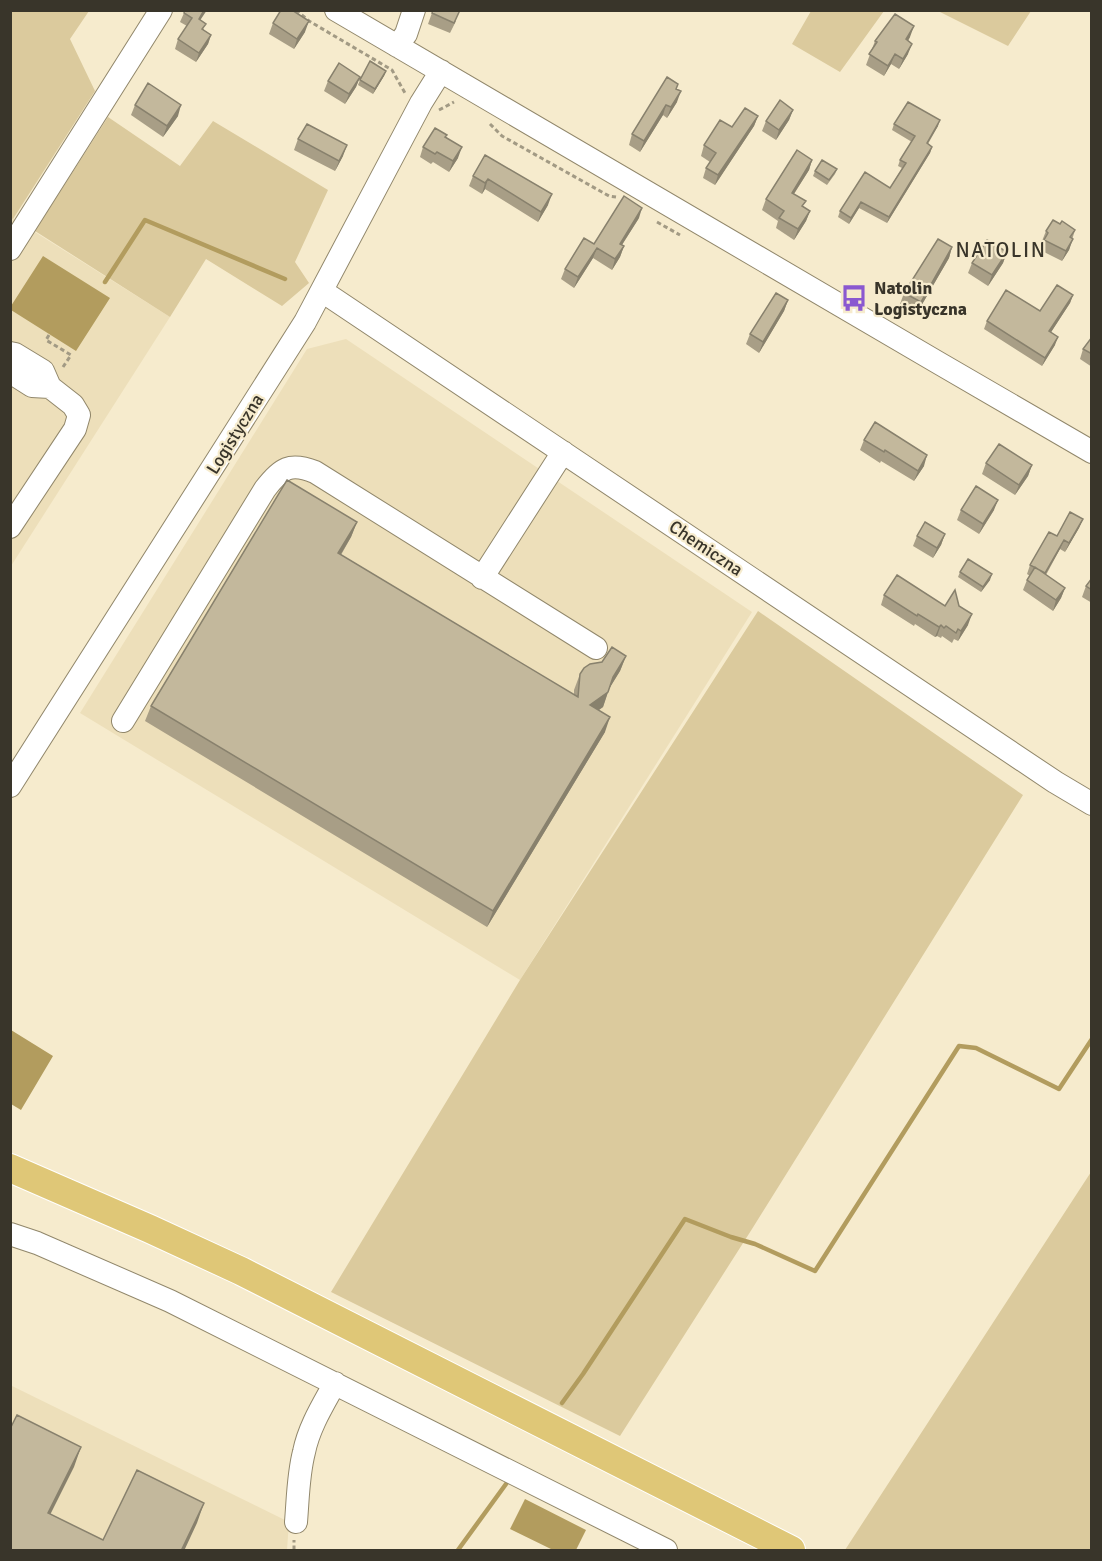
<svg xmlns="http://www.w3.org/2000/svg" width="1102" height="1561" font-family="Signika,sans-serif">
  <rect width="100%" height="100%" fill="#f6ebcd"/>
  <path fill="#eddfba" d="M11,217L170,317L11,566Z
    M346,339L752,612L520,980L80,713L307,349Z
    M10,1385L289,1522L287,1550H11Z"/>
  <path fill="#dbca9d" d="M10,11H89L70,39L95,91L13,219L10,217Z
    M811,11V10L884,11L840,72L792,44Z
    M938,11L1031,10V11L1008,46Z
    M108,117L180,166L213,121L328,190L295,262L309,283L282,306L206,259L170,317L35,231Z
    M758,611L1023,795L752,1229L620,1436L331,1292L520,980Z
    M1091,1172V1550H845Z"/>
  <path fill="#b29c5e" d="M43,256L110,298L76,351L11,310V306Z
    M11,1030L53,1056L21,1110L11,1104Z
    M525,1499L586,1530L576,1550H553L510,1529Z"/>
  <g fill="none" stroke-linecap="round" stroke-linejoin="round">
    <path stroke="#b29c5e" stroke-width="4.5" d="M105,282L145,220L285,279
      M562,1403L583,1374L685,1219L731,1237L755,1244L815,1271L959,1046L976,1048L1059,1089L1092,1039
      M458,1550L506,1484"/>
    <defs>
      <path id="minor" d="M336,10C588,156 839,306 1092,452
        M397,46L406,34L414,10
        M10,249L161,10
        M322,291L1055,782L1092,804
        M10,353L15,354L43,371L50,387L73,405L79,415L75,429L10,527
        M10,372L32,386L50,387
        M482,578L563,452
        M123,721L265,489C281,468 290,462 315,472L596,648
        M10,786L305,322L421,103L441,71
        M10,1234L37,1243L170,1301L666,1550
        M296,1522C298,1499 298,1475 304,1452C309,1427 323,1405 335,1383"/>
      <path id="major" d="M10,1168L150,1229L241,1271L791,1550"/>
    </defs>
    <use href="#minor" stroke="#91876b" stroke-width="24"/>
    <use href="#major" stroke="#fff" stroke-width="30"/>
    <path stroke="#a29a84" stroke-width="3" stroke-dasharray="4.5 3" stroke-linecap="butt" d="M296,10L309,21L392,70L405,93
      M439,110L454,102
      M490,124L502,136L609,196L616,197
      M657,222L680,235
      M49,335L46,340L71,355L63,367
      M294,1550V1540"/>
    <use href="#minor" stroke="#fff" stroke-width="22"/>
    <use href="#major" stroke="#dfc777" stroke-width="28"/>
  </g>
  <path fill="#a89e86" d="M433,10L456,21L450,33L428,24Z
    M184,13L200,20L204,30L211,35L208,44L196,62L175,49L178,39L187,26L180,22Z
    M273,23L305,32L294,49L269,34Z
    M910,37L908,41V54L899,69L891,64L884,76L866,65L875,41Z
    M386,71L384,76L373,94L358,85L360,80Z
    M360,77L356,87L345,104L324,91L328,81Z
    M677,89V102L667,118L663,115L640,152L629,145L632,134Z
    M135,105L178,116L163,137L131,115Z
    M793,110L789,120L776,140L762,131L766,121Z
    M758,116L754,126L715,185L703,178L706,168L710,162L701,156L704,145L732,127Z
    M894,124L938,126L928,144L932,147L930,153L887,223L859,208L849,224L838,217L840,211L890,188L902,168L898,166L900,160L912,142L892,130Z
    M446,137L458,158L449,172L433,162L431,164L420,157L423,147Z
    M298,139L343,156L335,171L294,150Z
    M485,155L548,205L538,222L485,189L482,194L469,186L473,176Z
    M812,160L809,170L794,194L804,207L810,211L806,221L794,240L776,228L778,221L762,210L766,199Z
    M837,169L835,174L827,185L813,176L815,171Z
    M639,218L622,245L624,246L620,257L612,270L593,258L574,288L561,279L565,269L594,244Z
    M1060,224L1075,230L1069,250L1062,261L1040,250L1043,242L1042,241L1046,231Z
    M952,247L949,258L917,313L900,304L904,293Z
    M1007,252L1003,263L988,286L968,273L972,263Z
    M1073,295L1070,303L1051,332L1055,345L1042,366L984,329L987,321L1040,311Z
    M788,300L784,311L759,353L746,344L750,334Z
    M1092,337V367L1080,359L1083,349Z
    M864,440L924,466L914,481L881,461L880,463L860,450Z
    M986,463L1032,465L1028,476L1015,495L982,474Z
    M961,510H994L979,534L957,520Z
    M1083,519L1079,528L1065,552L1060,549L1046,575L1065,588L1061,598L1053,611L1023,590L1027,580L1030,576L1027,574L1030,565L1057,536Z
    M357,522L351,537L341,555L574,695V690L580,674L602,662L626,656L620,671L609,689L603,707L599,710L605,732L487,927L145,721L151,706Z
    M945,534L941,545L933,558L913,546L917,536Z
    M960,572L990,580L981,592L958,577Z
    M1092,578V603L1082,597L1086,586Z
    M884,595L945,606H959L968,625L958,641L954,639L952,643L942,636L941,638L937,636L935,637L915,624L914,626L881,605Z"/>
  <path fill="#88816d" d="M204,10H207L195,28L199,19Z
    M309,21L305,32L294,49L297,39Z
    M914,26L910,37L902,50L906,39Z
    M211,35L208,44L196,62L199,53Z
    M912,44L908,54L899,69L903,59Z
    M895,54L891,64L884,76L888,66Z
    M386,71L384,76L373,94L375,89Z
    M360,77L356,87L345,104L349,94Z
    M681,91L677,102L667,118L671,107Z
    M181,105L178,116L163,137L167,126Z
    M666,105L663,115L640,152L644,141Z
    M793,110L789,120L776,140L779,130Z
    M758,116L754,126L715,185L718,175Z
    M940,120L938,126L924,149L927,143Z
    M347,145L343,156L335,171L339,161Z
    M462,147L458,158L449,172L453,161Z
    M932,147L930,153L887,223L889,217Z
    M812,160L809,170L788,203L792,193Z
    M488,179L485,189L482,194L485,183Z
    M552,194L548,205L538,222L541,212Z
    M861,202L859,208L849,224L851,218Z
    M642,208L639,218L616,254L620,244Z
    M810,211L806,221L794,240L798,229Z
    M1073,239L1069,250L1062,261L1066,251Z
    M624,246L620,257L612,270L615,259Z
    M952,247L949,258L917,313L921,302Z
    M597,248L593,258L574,288L578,277Z
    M1007,252L1003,263L988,286L992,275Z
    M1073,295L1070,303L1046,340L1049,331Z
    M788,300L784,311L759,353L763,342Z
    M1058,337L1055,345L1042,366L1045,358Z
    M927,455L924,466L914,481L918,471Z
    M1032,465L1028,476L1015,495L1019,485Z
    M998,500L994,510L979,534L983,524Z
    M1083,519L1079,528L1065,552L1069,543Z
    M357,522L351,537L332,569L338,553Z
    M945,534L941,545L933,558L937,548Z
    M1064,540L1060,549L1041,582L1045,573Z
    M992,574L990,580L981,592L983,587Z
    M1065,588L1061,598L1053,611L1056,600Z
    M972,614L968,625L958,641L961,631Z
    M941,625L937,636L935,637L939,627Z
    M626,656L620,671L607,692L613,677Z
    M608,692L603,707L584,720L590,705Z
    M610,717L605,732L487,927L493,911Z
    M81,1447L74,1467L41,1533L48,1513Z
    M204,1503L197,1523L184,1551H181Z"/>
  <path fill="#c3b89c" stroke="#88816d" stroke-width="1.5" d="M185,10H204L199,19L206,24L202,29L211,35L199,53L178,39L192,18L184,13Z
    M281,10H292L309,21L297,39L273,23Z
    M433,10H460L454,23L432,13Z
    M895,14L914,26L906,39L912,44L903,59L895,54L888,66L869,54L877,42L875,41Z
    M370,61L386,71L375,89L360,80Z
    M339,63L360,77L349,94L328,81Z
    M667,77L678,84L676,89L681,91L671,107L666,105L644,141L632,134Z
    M148,83L181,105L167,126L135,105Z
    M780,100L793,110L779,130L766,121Z
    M908,102L940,120L927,143L932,147L889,217L861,202L851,218L840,211L865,172L890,188L906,163L900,160L915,136L894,124Z
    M745,108L758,116L718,175L706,168L716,153L704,145L720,120L732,127Z
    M307,124L347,145L339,161L298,139Z
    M435,128L447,135L445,137L462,147L453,161L437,152L435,154L423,147Z
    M797,150L812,160L792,193L806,201L802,206L810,211L798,229L779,218L784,211L766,199Z
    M485,155L552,194L541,212L488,179L485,183L473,176Z
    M822,160L837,169L829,180L815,171Z
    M624,196L642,208L620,244L624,246L615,259L597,248L578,277L565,269L584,238L594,244Z
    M1053,220L1060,224L1062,221L1075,230L1070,237L1073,239L1066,251L1044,240L1048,233L1046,231Z
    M938,239L952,247L921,302L904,293Z
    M987,240L1007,252L992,275L972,263Z
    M1057,285L1073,295L1049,331L1058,337L1045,358L987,321L1006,290L1040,311Z
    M776,293L788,300L763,342L750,334Z
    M1092,337V354L1083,349Z
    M875,422L927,455L918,471L885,450L884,452L864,440Z
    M999,444L1032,465L1019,485L986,463Z
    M287,480L357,522L338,553L578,697L580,674L584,668L590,664L602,662L612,647L626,656L613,677L608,692L590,705L610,717L493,911L151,706Z
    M976,486L998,500L983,524L961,510Z
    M1070,512L1083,519L1069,543L1064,540L1045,573L1030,565L1049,532L1057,536Z
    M925,522L945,534L937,548L917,536Z
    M968,559L992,574L983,587L960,572Z
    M1035,567L1065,588L1056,600L1027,580Z
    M897,575L945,606L955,590L959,606L972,614L961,631L958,629L956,633L946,626L944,628L941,625L939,627L918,614L917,616L884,595Z
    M1092,578V590L1086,586Z
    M17,1415L81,1447L48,1513L103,1540L137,1470L204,1503L181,1551H10V1429Z"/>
  <defs>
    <symbol id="bus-bare" viewBox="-9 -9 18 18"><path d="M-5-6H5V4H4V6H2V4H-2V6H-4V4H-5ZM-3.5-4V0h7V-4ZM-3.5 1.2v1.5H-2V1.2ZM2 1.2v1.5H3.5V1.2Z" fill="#8a58d0" stroke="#f6ebcd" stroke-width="2.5" paint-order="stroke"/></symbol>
  </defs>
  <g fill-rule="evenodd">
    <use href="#bus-bare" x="835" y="279" width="38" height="38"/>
  </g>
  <g text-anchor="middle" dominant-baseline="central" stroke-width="4.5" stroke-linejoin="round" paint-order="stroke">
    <g font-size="18" font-weight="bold" fill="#39352a" stroke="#f6ebcd" text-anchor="start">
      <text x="874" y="288">Natolin<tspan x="874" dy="21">Logistyczna</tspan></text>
    </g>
    <g font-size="18" fill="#39352a" stroke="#f6ebcd">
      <text transform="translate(235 434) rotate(-58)">Logistyczna</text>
      <text transform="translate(706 548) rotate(34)">Chemiczna</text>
    </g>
    <g font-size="21" letter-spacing="1.5" fill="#39352a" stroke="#f6ebcd">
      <text x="1001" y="250">NATOLIN</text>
    </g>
  </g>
  <rect width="1102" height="1561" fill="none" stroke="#39352a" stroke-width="24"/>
</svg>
